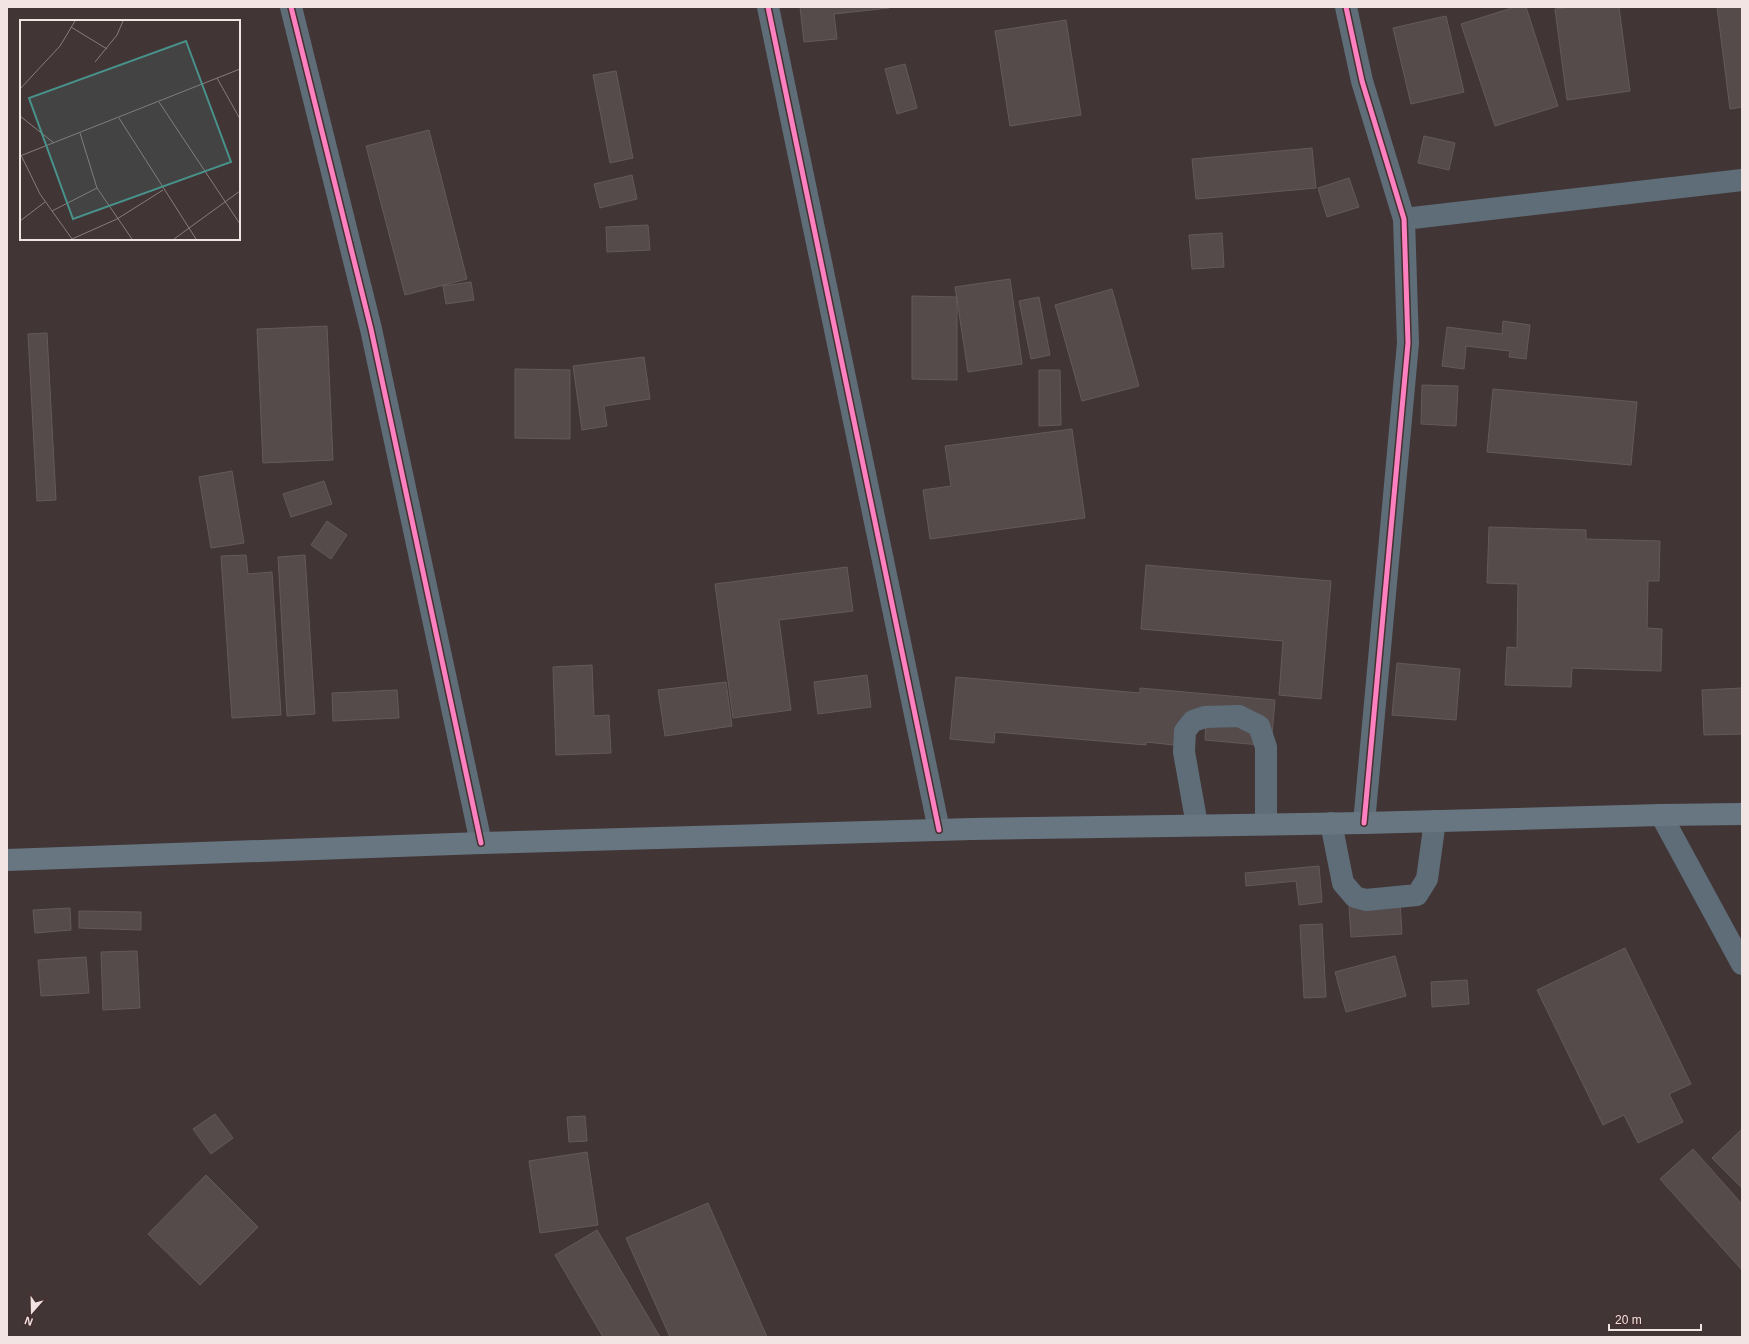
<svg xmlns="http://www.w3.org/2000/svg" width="1749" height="1344" font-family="Arial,sans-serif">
  <rect width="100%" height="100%" fill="#413535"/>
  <path fill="#554b4b" stroke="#655a5a" d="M800,7H889V8L834,14L837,39L804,42Z
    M1515,7H1526L1558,106L1495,126L1461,24Z
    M1573,7H1619L1630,91L1567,100L1555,9Z
    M1717,7H1742V107L1730,109Z
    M1446,16L1464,92L1411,104L1393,28Z
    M1066,20L1081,115L1010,126L995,31Z
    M905,64L917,108L897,114L885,69Z
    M616,71L633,158L610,163L593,75Z
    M429,130L467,279L405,295L366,146Z
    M1424,136L1455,143L1449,170L1418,163Z
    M1312,148L1316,188L1196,199L1192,159Z
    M632,175L637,199L600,208L594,184Z
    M1349,178L1359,207L1327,217L1318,188Z
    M648,225L650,250L607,252L606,227Z
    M1222,233L1224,267L1192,269L1189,235Z
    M1010,279L1022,364L968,372L955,287Z
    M471,282L474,300L446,304L443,286Z
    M1112,289L1139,386L1082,401L1055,305Z
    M912,296L957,297V380L912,379Z
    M1039,297L1050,355L1031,359L1019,301Z
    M1503,321L1530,325L1526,359L1509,357L1510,351L1466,346L1464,369L1442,366L1447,327L1502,334Z
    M327,326L333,460L263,463L257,329Z
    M47,333L56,500L37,501L28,334Z
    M644,357L650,399L604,406L607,426L582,430L573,366Z
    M515,369L570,370V439L515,438Z
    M1039,370H1060L1061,425L1039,426Z
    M1422,385L1458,386L1456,426L1421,424Z
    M1493,389L1637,402L1631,465L1487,452Z
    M1072,429L1085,518L930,539L923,490L951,486L945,446Z
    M232,471L244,543L211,548L199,477Z
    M324,481L332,504L291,517L283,494Z
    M327,521L347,535L331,559L311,545Z
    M1489,527L1586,530V539L1660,541L1659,581H1648L1647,628L1662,629L1661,671L1572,668L1571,687L1505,685L1507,647L1517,648L1518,584L1487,583Z
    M246,555L248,574L272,572L281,715L232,718L221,556Z
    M305,555L315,714L287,716L278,557Z
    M1146,565L1331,581L1321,699L1279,695L1283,641L1141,629Z
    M847,567L853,611L779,620L791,710L733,718L715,584Z
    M1397,663L1460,669L1456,720L1392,715Z
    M592,665L594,716L609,715L611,753L556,755L553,667Z
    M867,675L871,707L818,714L814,682Z
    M956,677L1140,693V688L1275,700L1271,746L1205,740L1206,722L1183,746L1146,742V745L995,732L994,743L950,739Z
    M726,682L732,726L665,736L658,690Z
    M1742,688V734L1704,735L1702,690Z
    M397,690L399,718L333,721L332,693Z
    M1319,866L1322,902L1299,905L1296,881L1246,886L1245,873Z
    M1400,902L1402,934L1351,937L1349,905Z
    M70,908L71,930L35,933L33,910Z
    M79,911L141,912V930L79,928Z
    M1322,924L1326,997L1304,998L1300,925Z
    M1625,948L1691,1084L1669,1094L1683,1122L1638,1143L1624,1115L1603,1125L1537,990Z
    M137,951L140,1008L103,1010L101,952Z
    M1395,956L1406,996L1346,1012L1335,972Z
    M86,957L89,993L41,996L38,960Z
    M1467,980L1469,1004L1432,1007L1431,982Z
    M215,1114L233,1138L211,1154L193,1129Z
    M585,1116L587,1141L569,1142L567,1117Z
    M1742,1129V1188L1712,1158Z
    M1693,1149L1742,1204V1270L1660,1179Z
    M587,1152L598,1225L540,1233L529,1161Z
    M206,1175L258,1227L200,1285L148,1234Z
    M708,1203L767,1337H670L626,1238Z
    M597,1230L660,1337H603L555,1255Z"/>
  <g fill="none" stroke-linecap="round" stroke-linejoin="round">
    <path stroke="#5e6d77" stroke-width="22" d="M291,7L371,329L481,843
      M768,7L939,830
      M1346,7L1362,81L1404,219L1408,343L1364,823
      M1404,219L1742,180
      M1661,815L1742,964
      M1331,823L1343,883L1355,897L1366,900L1417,895L1427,879L1435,821
      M1197,825L1184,752L1185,731L1193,721L1205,717L1239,716L1259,726L1266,747V824"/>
    <path stroke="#687682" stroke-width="22" d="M7,860L481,843L972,829L1364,823L1661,815L1742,814"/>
    <defs>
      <path id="cycleway" d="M291,7L371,329L481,843
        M768,7L939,830
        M1346,7L1362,81L1404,219L1408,343L1364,823"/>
    </defs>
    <use href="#cycleway" stroke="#463030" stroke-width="8"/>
    <use href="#cycleway" stroke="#ff80c0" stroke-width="5"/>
  </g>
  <g transform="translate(20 20)">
    <rect width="220" height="220" fill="#413535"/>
    <path fill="none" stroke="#887b7b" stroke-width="1" d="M51,7L87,29M75,42L97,15L103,1M197,58L220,99M0,69L40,26L55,1M139,82L220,204M0,96L34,123M99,98L176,219M60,113L77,168L112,219M1,135L20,174L52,219M0,136L220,49M32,191L77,168M0,201L25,182M52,219L97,199L143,170M154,219L220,171"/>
    <path fill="#48928b" fill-opacity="0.15" stroke="#48928b" stroke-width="2" d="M166,21L211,142L53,199L9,78Z"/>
    <rect width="220" height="220" fill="none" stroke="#f2e4e3" stroke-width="2"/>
  </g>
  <rect width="1749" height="1344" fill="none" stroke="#f2e4e3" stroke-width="16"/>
  <g transform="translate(32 1312) rotate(200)" stroke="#463030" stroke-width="3" paint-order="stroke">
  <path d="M0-3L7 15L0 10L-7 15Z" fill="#f2e4e3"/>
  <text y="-6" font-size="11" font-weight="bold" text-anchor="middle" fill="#f2e4e3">N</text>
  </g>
  <path d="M1609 1324v6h92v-6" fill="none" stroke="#f2e4e3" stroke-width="2"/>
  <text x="1615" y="1324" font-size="12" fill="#f2e4e3" stroke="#463030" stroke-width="3" paint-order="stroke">20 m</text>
</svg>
